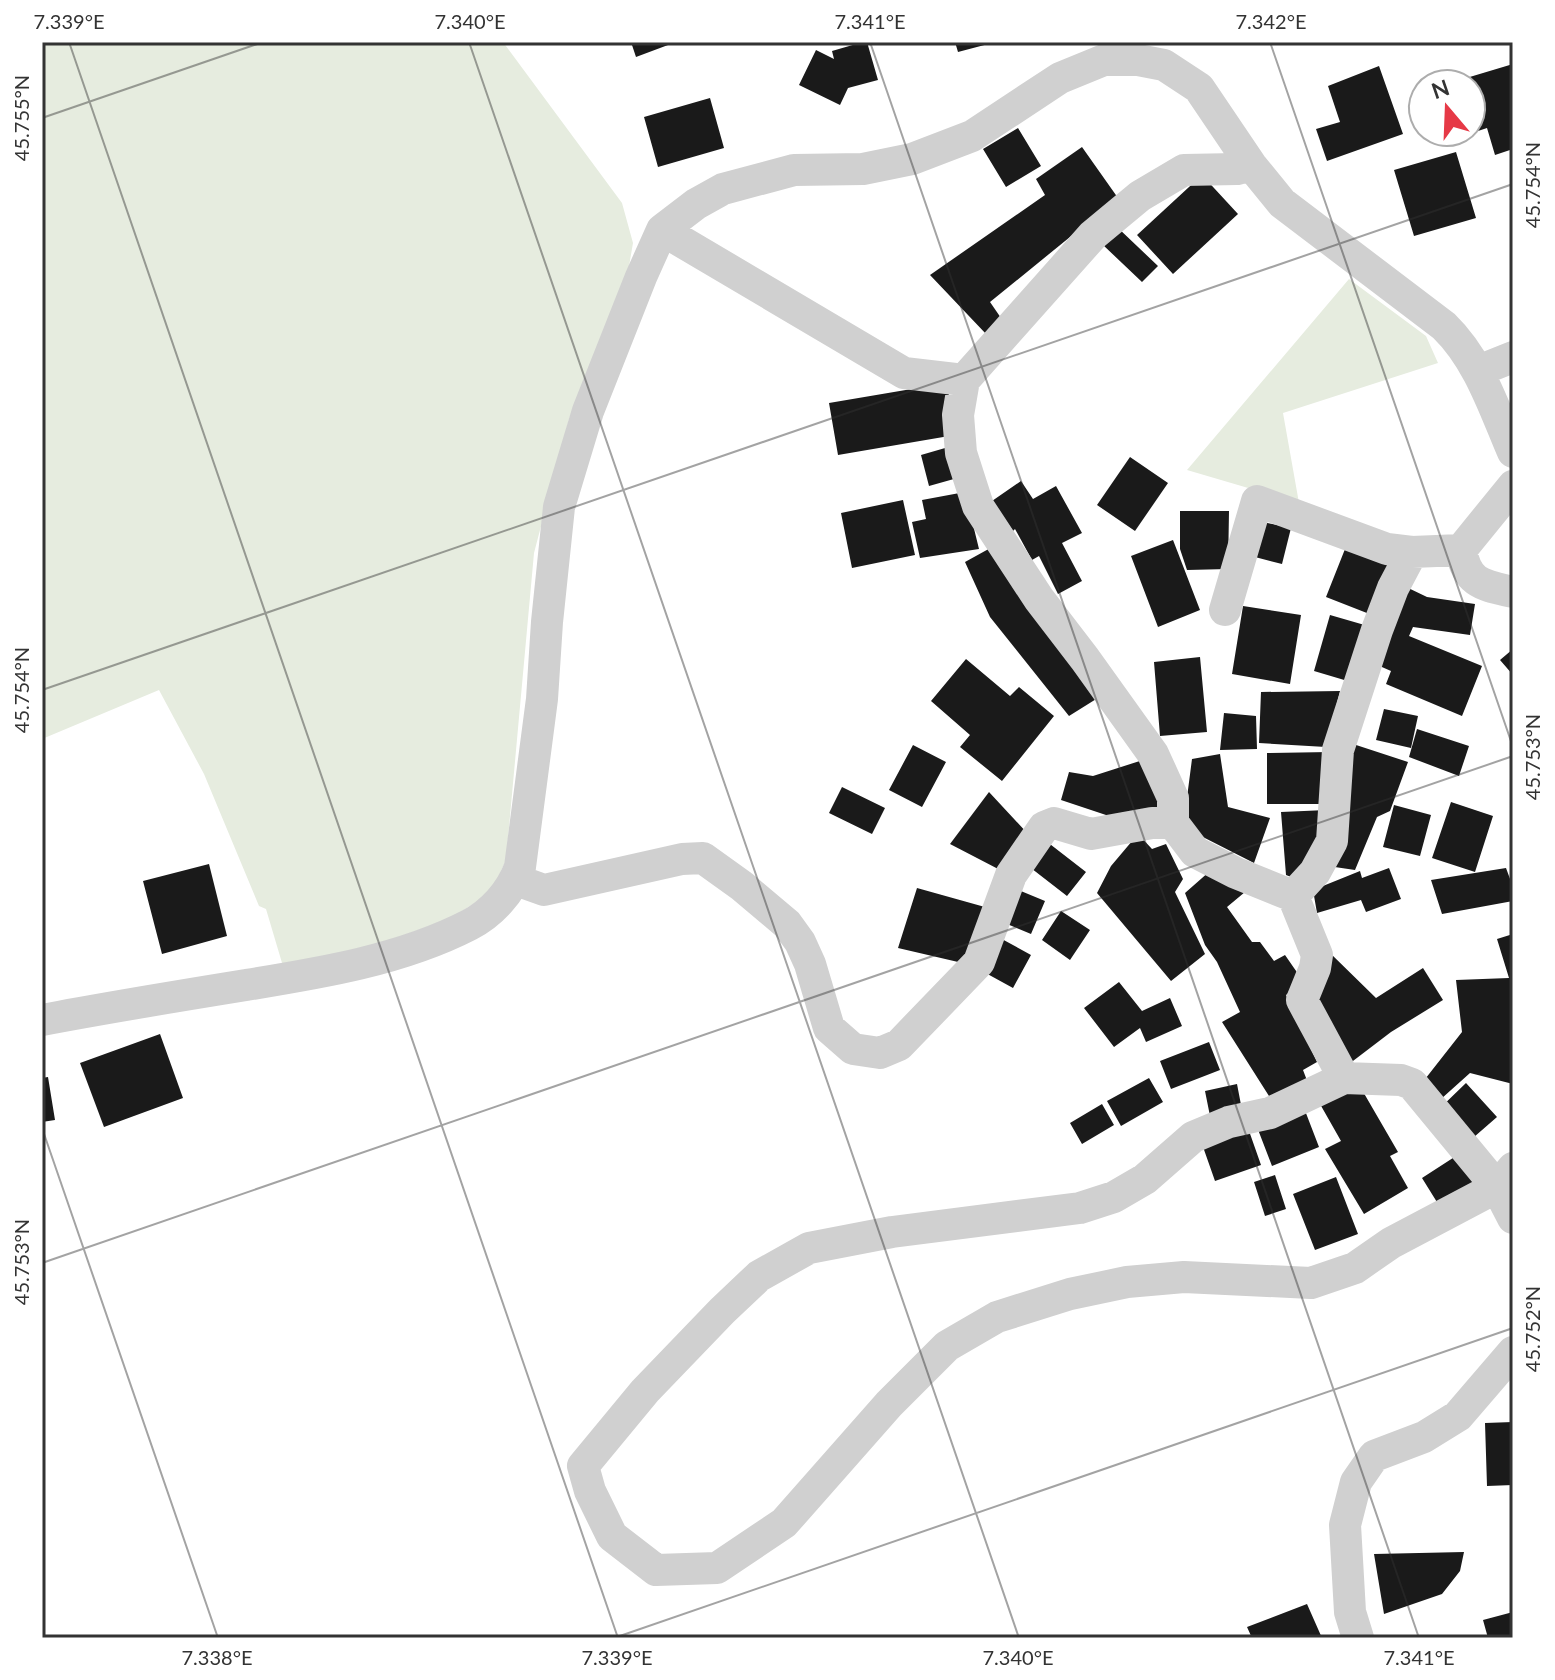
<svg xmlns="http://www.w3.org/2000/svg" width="1555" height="1680" font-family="Lato,sans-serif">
  <rect width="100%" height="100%" fill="#fff"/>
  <path fill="#e6ecdf" d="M42,42H503L622,203L633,243L628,272L569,419L534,553L506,860L491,893L449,919L368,948L285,973L266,909L259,906L204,774L159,690L42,739Z
    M1349,279L1426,336L1438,363L1283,413L1299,503L1187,470Z"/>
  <path fill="#1a1a1a" d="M631,42H676L636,57Z
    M863,42H867L878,80L848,88L840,105L799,85L816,50L834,59L832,51Z
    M955,42H992V43L958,52Z
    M1513,64V149L1495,155L1487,128L1478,131L1471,108V84H1464L1463,79Z
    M1379,66L1403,134L1327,161L1316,129L1340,122L1328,86Z
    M710,98L724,148L658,167L644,117Z
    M1018,128L1041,166L1006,187L983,149Z
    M1082,147L1118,198L990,302L1001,318L987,335L930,275L1045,195L1036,179Z
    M1456,152L1476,218L1414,236L1394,170Z
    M1202,175L1238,214L1173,274L1137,235Z
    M1117,227L1158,266L1142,282L1102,244Z
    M947,383L955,435L838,455L829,403Z
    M952,446L961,477L929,486L921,455Z
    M1130,457L1168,483L1135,531L1097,505Z
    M1021,481L1033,499L1056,486L1082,533L1062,543L1082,581L1058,594L1039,556L1032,560L1015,529L1013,531L992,501Z
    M965,492L979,549L920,558L912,522L926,519L922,500Z
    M903,500L915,555L852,568L841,513Z
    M1180,511H1229L1228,569L1187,570L1180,549Z
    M1263,522L1291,528L1282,564L1255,557Z
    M1173,540L1200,610L1158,627L1131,556Z
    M1347,544L1392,562L1372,615L1326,597Z
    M994,546L1101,696L1069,716L990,617L965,562Z
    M1402,585L1427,597L1475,604L1470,635L1413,627L1409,636L1482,666L1462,716L1386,684L1391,671L1375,664Z
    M1243,606L1301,615L1290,684L1232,674Z
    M1330,615L1368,626L1351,682L1314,671Z
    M1513,649V675L1500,660Z
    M1200,657L1207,732L1160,736L1154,662Z
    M966,659L1010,696L1019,687L1054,716L1002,781L960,747L970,735L931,701Z
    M1340,691L1326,747L1259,743L1261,692Z
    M1384,709L1418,716L1411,748L1376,740Z
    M1224,713L1256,716L1257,749L1220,750Z
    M1417,729L1469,746L1459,776L1409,757Z
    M1350,743L1408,762L1390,811L1377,817L1355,870L1328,866Z
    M913,745L946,762L922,807L889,790Z
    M1330,752V804H1267V753Z
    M1220,754L1228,807L1270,818L1254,863L1195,833L1185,813L1192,759Z
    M1146,759L1166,806L1124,821L1061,800L1069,772L1093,776Z
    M842,787L885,808L872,834L829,813Z
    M989,792L1029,835L1002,871L950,844Z
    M1451,802L1493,816L1475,872L1432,858Z
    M1394,805L1431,815L1420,856L1383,847Z
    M1327,810L1301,881L1286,875L1281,812Z
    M1138,834L1152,849L1166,844L1183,879L1175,892L1205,954L1171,981L1097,893L1111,866Z
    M1046,841L1086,872L1067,896L1027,865Z
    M209,864L227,936L162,954L143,881Z
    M1389,868L1401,899L1366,912L1361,900L1317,913L1313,890L1360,871L1362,878Z
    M1506,868L1513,887V901L1442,914L1431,880Z
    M1210,871L1251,887L1227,907L1252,942H1260L1274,961L1285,955L1303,981L1286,995L1317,1062L1303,1070L1311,1091L1276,1107L1222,1022L1240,1012L1217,962L1205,945L1185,893Z
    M917,888L992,909L971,965L898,948Z
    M1016,889L1045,901L1031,934L1002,922Z
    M1061,911L1090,930L1070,960L1042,940Z
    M1513,934V1084L1470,1073L1441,1099L1422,1083L1462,1032L1456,980L1509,978L1497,939Z
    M1000,938L1031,955L1013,988L982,971Z
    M1329,952L1376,998L1423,968L1443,1000L1391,1032L1349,1064L1316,1001Z
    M1119,982L1142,1011L1170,998L1182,1026L1146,1042L1140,1028L1114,1047L1084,1008Z
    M160,1034L183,1098L104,1127L80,1063Z
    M1209,1042L1220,1070L1171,1089L1160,1061Z
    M48,1077L55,1120L42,1122V1078Z
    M1149,1078L1163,1102L1121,1126L1107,1101Z
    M1358,1083L1398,1152L1390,1156L1408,1188L1364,1214L1325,1149L1341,1141L1320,1104Z
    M1466,1083L1497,1117L1466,1144L1436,1112Z
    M1237,1084L1242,1110L1210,1116L1205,1091Z
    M1102,1104L1114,1125L1082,1144L1070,1123Z
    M1304,1108L1319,1147L1272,1166L1257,1127Z
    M1248,1128L1261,1165L1215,1181L1202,1144Z
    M1456,1156L1475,1186L1440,1207L1422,1178Z
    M1275,1175L1286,1209L1265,1216L1254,1182Z
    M1336,1177L1358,1234L1315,1250L1293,1194Z
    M1513,1422V1485L1487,1486L1485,1423Z
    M1464,1552L1460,1571L1442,1594L1384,1614L1374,1554Z
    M1307,1604L1322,1638H1252L1247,1627Z
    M1513,1612V1638H1488L1483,1620Z"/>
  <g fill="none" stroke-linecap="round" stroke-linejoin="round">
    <path stroke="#d0d0d0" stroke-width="32" d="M662,230L904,373L964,380
      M1478,371L1513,357
      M1513,486L1461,550C1467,584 1483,585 1513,592
      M1225,610L1257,501L1387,549L1412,552L1461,550
      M1173,823V798L1153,754L1085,659L1039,599L978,506L961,453L958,415L964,380L1093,235L1140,196L1184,170L1237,169L1251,165
      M516,880L544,890L682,859L703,858L742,886L787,924L800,942L810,964L829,1028L853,1049L880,1053L899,1045L979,962L1011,875L1044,827L1054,823L1091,834L1152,823H1173L1195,852L1236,873L1293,896L1317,955L1315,968L1302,1000L1344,1078L1401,1080L1412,1084L1497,1187L1513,1218
      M1293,896L1315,872L1332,841L1338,750L1377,630L1393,588L1412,552
      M42,1020C110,1007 178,996 246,985C320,973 401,960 469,925C492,913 511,892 520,867L542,699L547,622L559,507L588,411L641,277L662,230L696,204L723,189L794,170L863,169L912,159L972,136L1060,78L1104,60H1138L1164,65L1199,88L1251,165L1282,203L1444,326C1479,360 1494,408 1513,452
      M1344,1078L1270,1113L1229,1122L1193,1137L1145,1179L1114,1197L1080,1208L892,1232L809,1248L759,1276L722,1311L645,1391L583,1466L590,1491L612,1536L656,1570L717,1568L784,1523L889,1404L947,1346L997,1317L1070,1294L1127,1282L1184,1277L1311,1283L1355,1268L1391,1243L1497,1187L1513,1168
      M1358,1638L1350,1612L1345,1525L1356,1482L1374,1456L1424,1437L1458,1416L1513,1352"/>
  </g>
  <path fill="none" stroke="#333" stroke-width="2" stroke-opacity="0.45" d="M69,42L618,1638M469,42L1019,1638M870,42L1419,1638M1270,42L1513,747M42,118L263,42M42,690L1513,184M42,1128L218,1638M42,1263L1513,756M614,1638L1513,1328"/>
  <rect width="1555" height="1680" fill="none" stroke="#ffffff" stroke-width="88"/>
  <g transform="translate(1447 108) rotate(341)"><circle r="38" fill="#ffffff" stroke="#adadad" stroke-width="2"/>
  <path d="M0-6L14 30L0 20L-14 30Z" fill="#e63946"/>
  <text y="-12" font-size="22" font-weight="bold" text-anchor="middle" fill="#333333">N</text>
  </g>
  <rect x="44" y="44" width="1467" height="1592" fill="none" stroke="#333" stroke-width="3"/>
  <g font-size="20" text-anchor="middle" fill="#333">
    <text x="69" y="29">7.339°E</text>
    <text x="470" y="29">7.340°E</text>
    <text x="870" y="29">7.341°E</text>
    <text x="1271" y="29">7.342°E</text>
    <text transform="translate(22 118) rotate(-90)" y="7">45.755°N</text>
    <text transform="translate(1533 185) rotate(-90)" y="7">45.754°N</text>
    <text transform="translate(22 690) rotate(-90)" y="7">45.754°N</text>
    <text transform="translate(1533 757) rotate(-90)" y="7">45.753°N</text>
    <text transform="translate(22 1262) rotate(-90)" y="7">45.753°N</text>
    <text transform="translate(1533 1329) rotate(-90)" y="7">45.752°N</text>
    <text x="217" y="1665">7.338°E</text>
    <text x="617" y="1665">7.339°E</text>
    <text x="1018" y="1665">7.340°E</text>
    <text x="1419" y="1665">7.341°E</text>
  </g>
</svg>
